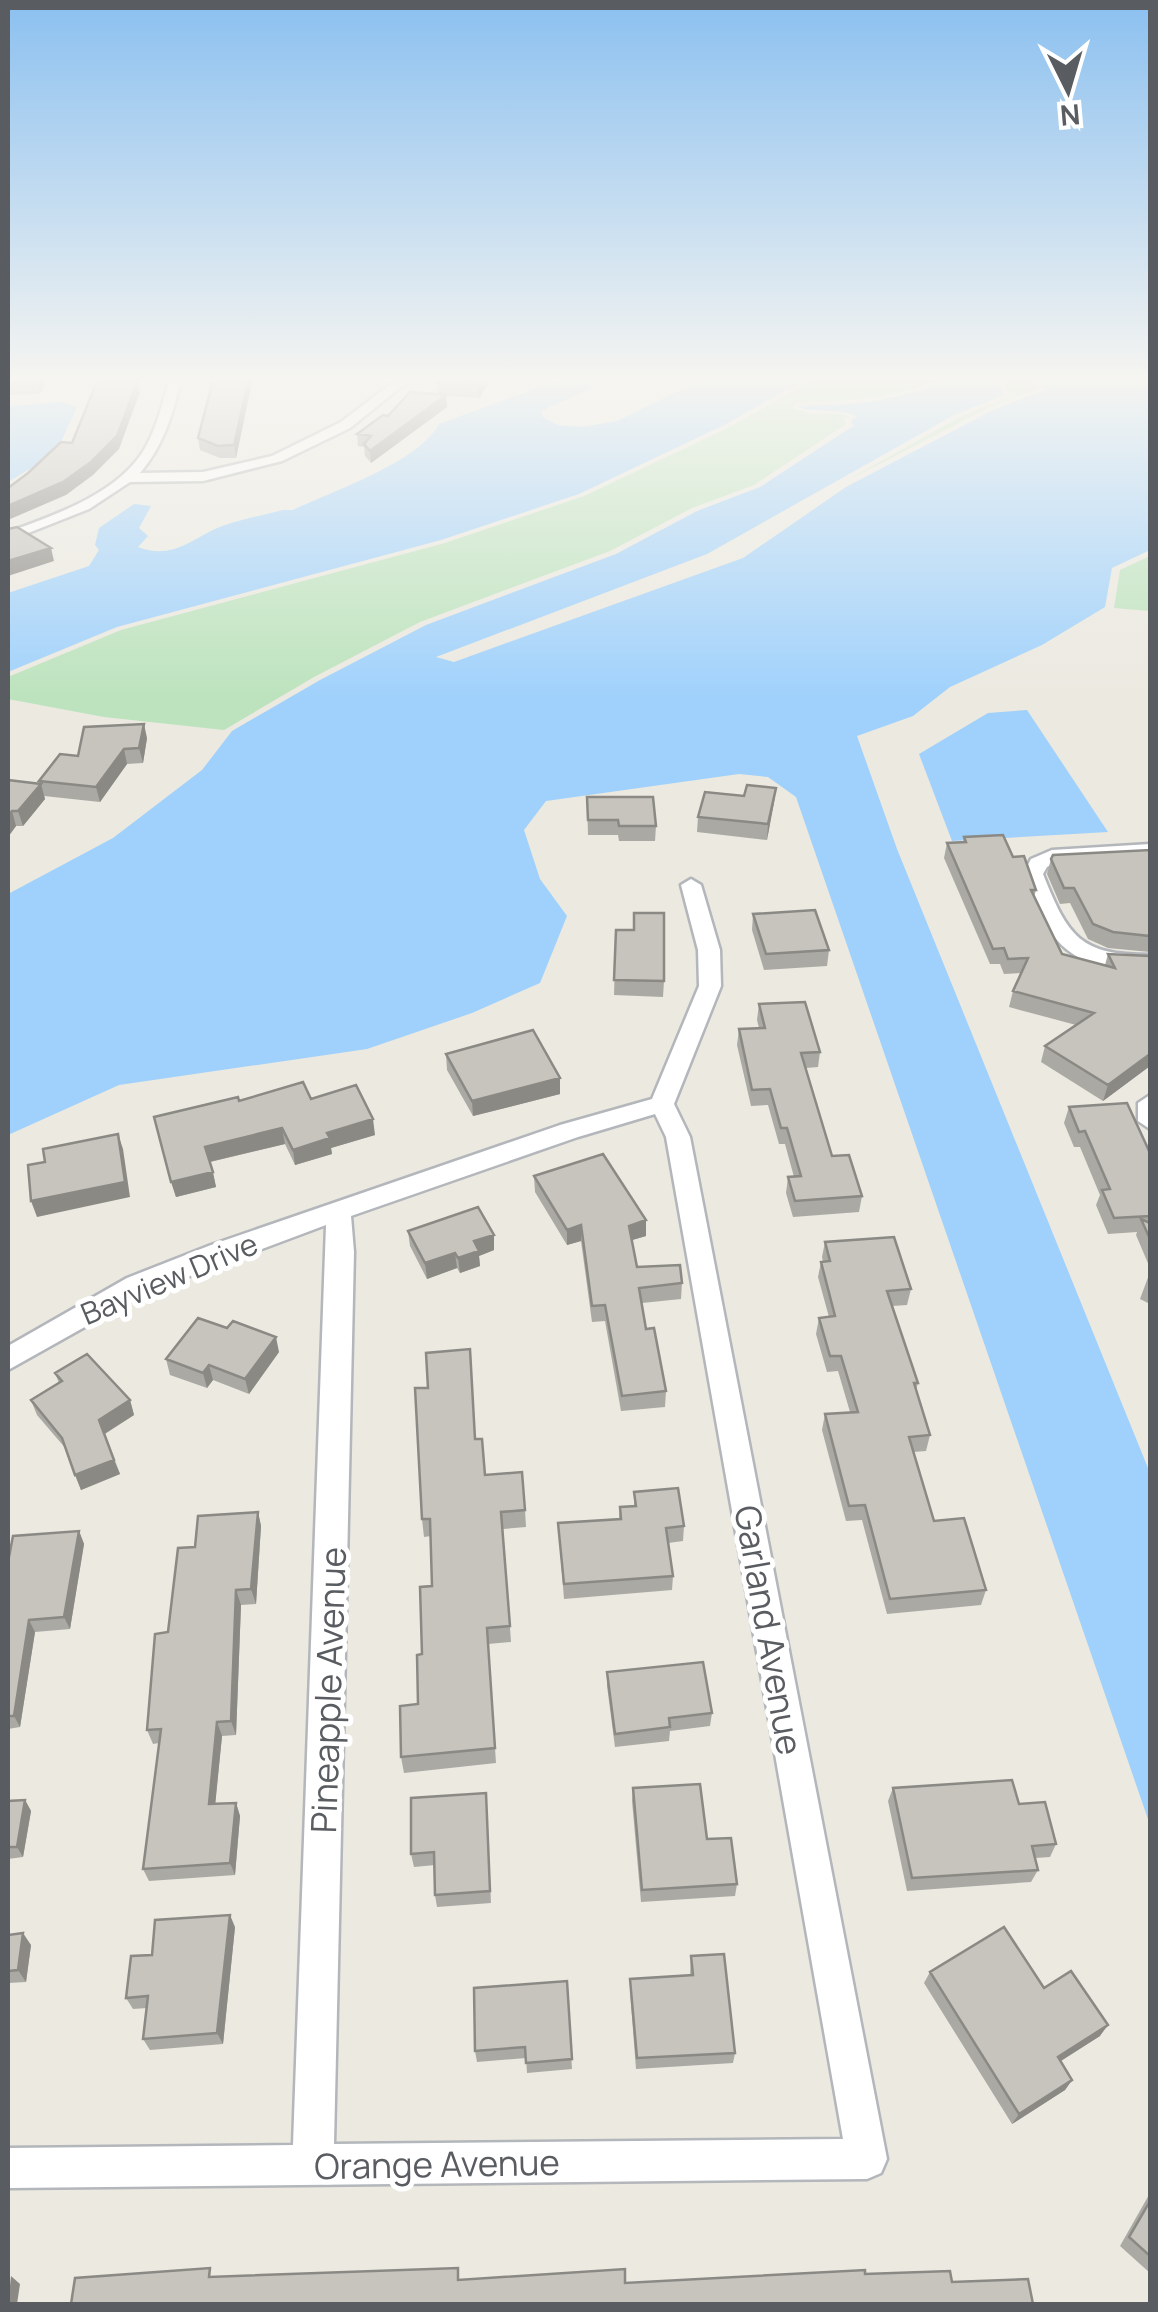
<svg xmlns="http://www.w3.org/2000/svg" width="1158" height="2312" font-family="Manrope,sans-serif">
  <rect width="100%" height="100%" fill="#ebe9e0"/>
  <path fill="#bce3bd" d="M818,377H945C896,400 849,400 797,403L793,408L811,414H844L849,417L844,419L846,424L754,485L692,508L610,551L420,622L314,677L224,730L104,717L8,699V677L121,630L445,543L584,496L730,427Z
    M1003,377H1030L1039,388L988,408L848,480L960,417L1009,397Z
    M1150,556V611L1114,608L1120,570Z"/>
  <path fill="#9fd1fc" d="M567,377H617L541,411L543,417L558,425L582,427L617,421L707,377H810L724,425L579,494L441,540L117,627L8,672V593L89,566L99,550L95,545L99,528L134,504L151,506L139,528L148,536L138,547C170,559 187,543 213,530C234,520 261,516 283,510H293C333,491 419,462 439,424Z
    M953,377H997L1004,395L954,415L707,554L436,657L454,662L743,558L846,487L993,410L1045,390L1037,377H1150V550L1112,568L1105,607L1042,645L950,687L913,716L857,736L897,849L1150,1473V1825L796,797L768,777L739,774L546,801L524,830L540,879L567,916L540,983L472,1013L367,1049L119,1085L8,1135V894L113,838L202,770L232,731L320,680L426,625L616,554L697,511L760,487L853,426L851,420L857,417C840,407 818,414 798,407L801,406C855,405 903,401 953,377Z
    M63,402L77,407L56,453L8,482V406Z
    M1027,710L1108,832L952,841L919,754L988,713Z"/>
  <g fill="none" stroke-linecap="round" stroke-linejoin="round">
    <defs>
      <path id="street" d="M170,377H182C173,413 164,445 140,473L203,472L272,456L341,422L400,377H413L350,428L282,461L203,481L130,482L89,509L8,541V532C55,515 117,494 144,450C157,428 163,401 170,377Z
        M1150,844V856L1056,862L1047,867L1043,874C1068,937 1080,955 1150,955V969C1070,971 1050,946 1023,874L1031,859L1052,850Z
        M691,879L701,885L720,950L721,986L674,1104L690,1137L887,2159L881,2173L867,2179L8,2188V2148L293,2145L326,1225L147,1292L8,1370V1346L127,1278L211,1245L560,1125L652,1099L699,986L698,950L681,885ZM655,1114L666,1137L843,2139L334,2144L354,1252L351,1216L578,1137Z
        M1150,1095V1129L1138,1121V1103Z"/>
    </defs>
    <use href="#street" stroke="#b3b6ba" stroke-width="5"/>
    <use href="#street" fill="#fff" fill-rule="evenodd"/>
  </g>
  <path fill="#aaa9a3" d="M8,377H48L40,394L8,395Z
    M253,377L236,458H220L200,450L198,438Z
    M493,377L479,398L446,396L447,407L371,463L365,456L364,447L358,446L357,434L388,416L437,394V383Z
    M147,738L143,763L127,764L100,802L44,796L45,799L23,826H16L8,837V780L40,784L39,781L78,756Z
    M776,788L767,840L697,832L698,817L744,796Z
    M587,797L656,826L655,841H619L618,835H588Z
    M964,837L1013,857L1036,890L1034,897L1062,954L1105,965L1108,954L1150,956V1066L1103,1101L1041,1062L1045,1046L1076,1025L1009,1007L1013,991L1021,973L1004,974L1000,964H990L944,858L947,843L963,842Z
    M1150,850V952L1108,948L1088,939L1070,903L1060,904L1047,874L1051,859Z
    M753,914L829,950L827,966L764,970L752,930Z
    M616,930L664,981L663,997L614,995Z
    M759,1004L820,1052L818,1067L806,1068L832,1156L862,1196L859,1212L793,1217L786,1193L788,1177H794L785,1144H779L768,1105L751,1106L737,1045L739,1029L759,1028L757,1020Z
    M446,1054L560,1094L473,1116L447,1070Z
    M311,1099L375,1135L331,1148L332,1154L295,1165L285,1144L210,1162L216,1187L176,1197L154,1117L239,1101Z
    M1069,1107L1150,1153V1268L1136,1235L1137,1232L1108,1234L1096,1205L1100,1195L1080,1147H1074L1064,1123Z
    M534,1176L646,1236L632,1240L637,1267L682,1283L681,1299L642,1303L646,1329L666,1391L665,1407L621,1411L605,1321L592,1322L581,1241L567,1245L535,1192Z
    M408,1231L494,1250L479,1256L480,1266L460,1273L457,1268L427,1279L410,1246Z
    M825,1242L911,1289L907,1305L892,1306L918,1383L916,1390L930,1435L926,1451L913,1452L934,1521L986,1590L981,1605L887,1614L862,1520L846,1521L822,1430L825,1414L850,1412L838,1371L827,1372L816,1334L819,1318L829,1317L818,1277L821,1262H823L822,1257Z
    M1150,1272V1304L1140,1299Z
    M227,1328L279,1352L249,1394L213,1380L207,1388L170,1375L166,1359Z
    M55,1373L130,1400L134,1415L105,1434L120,1474L81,1490L67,1450L37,1415L31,1400L59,1383Z
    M476,1439L485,1475L525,1510L526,1527L503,1529L511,1642L488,1644L496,1763L404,1773L401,1757L418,1704L422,1654L432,1586L431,1536L424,1537L422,1519Z
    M634,1492L684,1526L683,1541L668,1543L673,1576L672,1590L564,1599L558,1523L619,1519L620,1507L634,1506Z
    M258,1512L261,1526L256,1604L241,1605L236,1735L222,1736L215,1804L236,1803L240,1816L235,1875L149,1881L143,1869L159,1743L153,1744L147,1730L168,1632L195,1547Z
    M79,1531L84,1544L70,1629L35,1632L20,1727L8,1729V1562Z
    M607,1672L712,1713L710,1726L670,1731L669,1741L615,1747L607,1686Z
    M633,1788L707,1839L737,1884L735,1896L641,1902L632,1801Z
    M893,1788L1019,1804L1056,1844L1050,1857L1035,1858L1038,1870L1031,1882L907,1891L888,1801Z
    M486,1793L491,1903L437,1907L435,1895V1865L414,1867L411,1854Z
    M25,1800L31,1811L23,1857L8,1859V1801Z
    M235,1927L223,2044L150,2050L143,2039L147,2008L133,2009L126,1998L152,1955Z
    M8,1935L31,1945L26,1982L8,1983Z
    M691,1956L735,2053L733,2063L636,2069L630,1991V1979L690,1975Z
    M930,1972L1044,1988L1100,2036L1060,2061L1072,2080L1065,2090L1012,2124L924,1983Z
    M567,1981L572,2069L527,2073L526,2058L477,2062L475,2051Z
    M1150,2193V2273L1120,2246Z"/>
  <path fill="#8b8984" d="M39,377H48L40,394L37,382Z
    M249,377H253L236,458L234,445Z
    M485,377H493L479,398L478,386Z
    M138,380L140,392L119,449L93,475L66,495L8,520V506Z
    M446,395L447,407L371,463L370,451Z
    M51,548L54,561L8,576V561Z
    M144,724L147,738L143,763L139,748Z
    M124,749L127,764L100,802L96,787Z
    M41,784L45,799L23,826L18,811Z
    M776,788L774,803L767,840L768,824Z
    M12,811L16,826L8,837V816Z
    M1150,1054V1066L1103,1101L1108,1085Z
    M560,1078V1094L473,1116L472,1101Z
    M373,1119L375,1135L331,1148L332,1154L295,1165L293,1150L327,1133Z
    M282,1128L285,1144L209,1162L205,1147Z
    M118,1134L123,1149L130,1197L37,1217L31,1201Z
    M213,1172L216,1187L176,1197L171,1182Z
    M646,1220V1236L629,1241V1226Z
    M581,1225V1241L567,1245V1230Z
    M494,1235V1250L479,1256L480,1266L460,1273L458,1258L474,1241Z
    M455,1253L457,1268L427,1279L425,1263Z
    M276,1337L279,1352L249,1394L245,1379Z
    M209,1365L213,1380L207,1388L203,1373Z
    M130,1400L134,1415L104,1434L99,1420Z
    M114,1460L120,1474L81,1490L75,1475Z
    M258,1512L261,1526L256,1604L251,1589Z
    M79,1531L84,1544L70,1629L64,1617Z
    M236,1590L241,1605L236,1735L231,1721Z
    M29,1620L35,1632L20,1727L14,1716Z
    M217,1722L222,1736L214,1817L209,1804Z
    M25,1800L31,1811L23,1857L17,1847Z
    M236,1803L240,1816L235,1875L230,1863Z
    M230,1915L235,1927L223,2044L217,2033Z
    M23,1933L31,1945L26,1982L18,1970Z
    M1108,2025L1100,2036L1050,2068L1058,2057Z
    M1072,2080L1065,2090L1012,2124L1019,2114Z
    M11,2276L20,2284L17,2304H8Z"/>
  <path fill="#c6c4bd" stroke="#8b8984" stroke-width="2.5" d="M8,377H39L37,382L8,383Z
    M99,377H123L138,380L117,436L91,462L63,482L8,506V488L28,473L61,442L72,443Z
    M214,377H249L234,445L218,446L198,438Z
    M442,377H485L478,386L437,383Z
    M410,392L446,395L370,451L364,444L371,436L357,434L383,415L388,416Z
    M17,527L51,548L8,561V529Z
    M144,724L139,748L124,749L96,787L39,781L60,754L78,756L84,727Z
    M8,780L41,784L18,811H12L8,816Z
    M747,785L776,788L768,824L698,817L705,792L744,796Z
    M587,797H653L656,826H619L618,820H588Z
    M1003,835L1013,857L1024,856L1036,890H1031L1062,954L1115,968L1108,954L1150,956V1054L1108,1085L1045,1046L1094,1013L1013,991L1028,958L1008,959L1004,948L993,949L947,843L966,842L964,837Z
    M1150,850V936L1113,932L1093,924L1074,888H1064L1051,859L1053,855Z
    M815,910L829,950L766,954L753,914Z
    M634,913H664V981L614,980L616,930H634Z
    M805,1002L820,1052L801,1053L832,1156L849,1155L862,1196L795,1201L788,1177L801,1176L787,1128H781L770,1089L752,1090L739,1029L765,1028L759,1004Z
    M533,1030L560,1078L472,1101L446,1054Z
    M303,1082L311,1099L356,1085L373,1119L327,1133L330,1138L293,1150L282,1128L205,1147L213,1172L171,1182L154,1117L238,1097L239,1101Z
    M1127,1103L1150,1153V1216L1114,1218L1102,1190L1110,1189L1085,1131L1079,1132L1069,1107Z
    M118,1134L125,1182L31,1201L28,1165L45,1162L43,1149Z
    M603,1154L646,1220L629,1226L637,1267L680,1265L682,1283L639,1288L646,1329L654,1328L666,1391L622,1396L605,1305L592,1306L581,1225L567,1230L534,1176Z
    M478,1207L494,1235L474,1241L479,1251L458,1258L455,1253L425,1263L408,1231Z
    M1141,1219L1150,1223V1239Z
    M894,1237L911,1289L887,1291L918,1383H914L930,1435L909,1437L934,1521L964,1518L986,1590L890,1599L865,1505L849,1506L825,1414L858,1412L841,1356H830L819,1318L835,1316L821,1262L830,1261L825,1242Z
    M198,1318L227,1328L233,1321L276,1337L245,1379L209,1365L203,1373L166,1359Z
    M470,1349L475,1439H482L485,1475L522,1472L525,1510L501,1512L510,1626L487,1628L495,1748L401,1757L400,1706L418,1704L417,1655L422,1654L420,1587L432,1586L430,1519H422L415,1388H428L426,1353Z
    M87,1354L130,1400L99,1420L114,1460L75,1475L62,1438L31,1400L62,1381L55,1373Z
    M678,1488L684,1526L666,1528L673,1576L564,1584L558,1523L621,1519L620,1507L636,1506L634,1492Z
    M258,1512L251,1589L236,1590L231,1721L217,1722L209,1804L236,1803L230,1863L143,1869L161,1729L147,1730L155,1634L168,1632L178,1548L195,1547L198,1516Z
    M79,1531L64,1617L29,1620L14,1716H8V1562L13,1536Z
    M703,1662L712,1713L669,1718L670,1727L615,1734L607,1672Z
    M1012,1780L1019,1804L1045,1802L1056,1844L1032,1846L1038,1870L912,1878L893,1788Z
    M700,1784L707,1839L731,1838L737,1884L642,1890L633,1788Z
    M486,1793L490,1891L435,1895L434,1852L411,1854V1798Z
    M25,1800L17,1847H8V1801Z
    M230,1915L217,2033L143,2039L148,1996L126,1998L131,1956L152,1955L155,1920Z
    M1004,1927L1044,1988L1071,1971L1108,2025L1058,2057L1072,2080L1019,2114L930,1972Z
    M23,1933L18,1970L8,1971V1935Z
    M724,1954L735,2053L637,2058L630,1979L693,1975L691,1956Z
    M567,1981L572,2059L526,2063L525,2047L475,2051L474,1988Z
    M1150,2201V2256L1129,2237Z
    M210,2268L209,2277L458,2268V2280L625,2269V2283L865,2270V2274L950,2271L952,2282L1028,2279L1033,2304H71L75,2278Z"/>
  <linearGradient id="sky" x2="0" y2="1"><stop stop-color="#8bc0f0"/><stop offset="0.54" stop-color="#f6f5f1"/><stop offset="1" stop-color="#f6f5f1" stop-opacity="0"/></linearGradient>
  <rect width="1158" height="701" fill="url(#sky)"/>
  <g text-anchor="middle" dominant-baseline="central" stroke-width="10" stroke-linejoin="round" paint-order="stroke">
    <g font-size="30" fill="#595c60" stroke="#fff">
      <text transform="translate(169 1278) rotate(-23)">Bayview Drive</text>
    </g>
    <g font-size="35" fill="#595c60" stroke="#fff">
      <text transform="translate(769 1630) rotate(80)">Garland Avenue</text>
      <text transform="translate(328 1690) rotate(-88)">Pineapple Avenue</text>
      <text transform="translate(437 2164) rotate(-1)">Orange Avenue</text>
    </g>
  </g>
  <rect width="1158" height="2312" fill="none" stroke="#595c60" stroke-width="20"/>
  <g transform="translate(1068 90) rotate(175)" stroke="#ffffff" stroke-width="8" paint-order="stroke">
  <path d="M0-8L18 38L0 25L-18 38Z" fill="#595c60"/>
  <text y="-15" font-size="28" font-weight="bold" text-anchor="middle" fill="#595c60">N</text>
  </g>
</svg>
